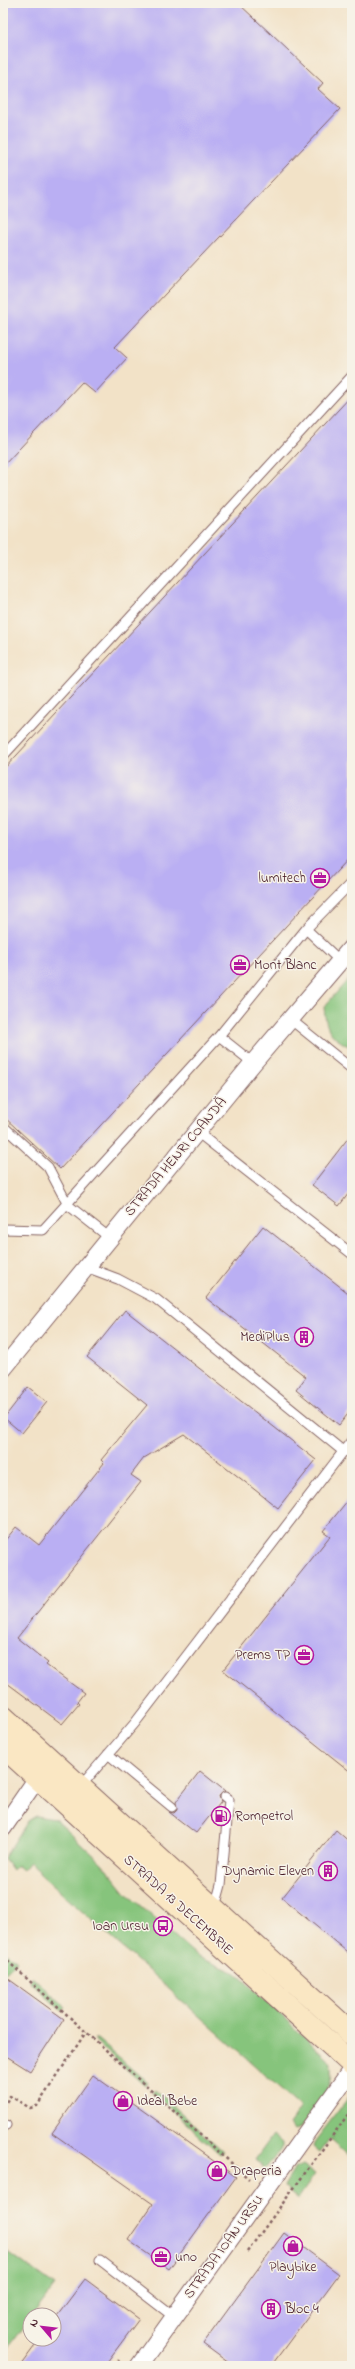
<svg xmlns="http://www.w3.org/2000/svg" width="355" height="2369" font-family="'Indie Flower',sans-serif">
  <rect width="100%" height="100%" fill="#f7f3e8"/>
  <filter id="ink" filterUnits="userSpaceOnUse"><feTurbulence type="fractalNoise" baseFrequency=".025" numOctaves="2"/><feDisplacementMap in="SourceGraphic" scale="8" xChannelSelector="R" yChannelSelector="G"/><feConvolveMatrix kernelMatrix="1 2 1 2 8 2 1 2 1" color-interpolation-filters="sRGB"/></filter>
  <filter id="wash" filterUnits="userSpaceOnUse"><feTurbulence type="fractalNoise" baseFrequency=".012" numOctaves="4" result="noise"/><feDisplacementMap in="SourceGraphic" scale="16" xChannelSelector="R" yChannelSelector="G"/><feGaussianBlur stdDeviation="0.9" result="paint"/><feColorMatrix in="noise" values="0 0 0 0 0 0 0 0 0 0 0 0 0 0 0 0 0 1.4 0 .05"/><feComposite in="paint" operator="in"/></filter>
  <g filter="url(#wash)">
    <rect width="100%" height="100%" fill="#f2e2c7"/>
    <path fill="#86c47b" stroke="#687253" d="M352,975V1048C331,1037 326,1032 324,1007Z
      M36,1816L55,1819L102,1863L126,1893L198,1957L236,1973L330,2061C340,2084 313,2110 301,2128L294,2130L289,2124L301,2107L39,1873V1870L30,1862L23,1870L17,1865L13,1870L4,1858L28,1821Z
      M3,1950L16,1961L3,1975Z
      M32,1976L66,2007L62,2011L29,1981Z
      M93,2039H97L148,2083L145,2086Z
      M155,2089L223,2151L220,2154L152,2092Z
      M352,2093V2159L330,2139L320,2153L313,2147L315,2141Z
      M273,2135L283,2144V2147L265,2169L255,2160Z
      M303,2165L315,2174L298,2199L284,2186L295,2168Z
      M3,2248L55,2286L33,2315H30V2319L3,2355Z"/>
    <g id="blocks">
      <path fill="#baaff3" d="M3,3H238L323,83L318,89L340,109L115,347L127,358L95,393L82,382L3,466Z
        M352,395V855L60,1169L3,1116V770Z
        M352,1133V1189L339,1206L312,1185Z
        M263,1226L352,1296V1409L339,1425L296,1390L306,1377L206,1298Z
        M125,1310L316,1460L278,1508L184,1434L144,1458L131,1475L141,1482L17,1638L48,1663L46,1665L84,1693L77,1702L79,1704L62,1724L3,1680V1543L16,1527L39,1545L104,1463L101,1460L147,1405L87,1357Z
        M28,1387L47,1402L22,1433L4,1418Z
        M352,1495V1773L223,1670L330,1536L323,1531Z
        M200,1771L225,1791L219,1796L221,1802L196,1833L169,1812L174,1813L177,1810L176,1802Z
        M336,1830L352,1844V1956L282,1898Z
        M3,1975L64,2019L30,2071L3,2054Z
        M93,2075L236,2177L169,2269L128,2240L153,2204L52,2133Z
        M284,2233L339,2274L271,2366H233L203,2344Z
        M85,2279L139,2319L104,2366H20L40,2339H54V2320Z"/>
    </g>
  </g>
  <g filter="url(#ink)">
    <use href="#blocks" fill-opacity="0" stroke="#856362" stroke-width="1"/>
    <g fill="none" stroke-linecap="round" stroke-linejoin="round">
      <defs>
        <path id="service" d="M3,756L352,376
          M306,929L339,960
          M290,1019L352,1069
          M219,1036L253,1063
          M3,1126L48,1167L68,1205L110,1238
          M197,1132L352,1254
          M3,1229L43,1230L219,1036L306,929L352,882
          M86,1267L118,1279L156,1299L344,1452
          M108,1754L172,1807
          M80,1787L135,1723L352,1440
          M215,1907L221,1885L229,1800L225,1797
          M3,2123L6,2125
          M100,2260L174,2317"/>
        <path id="minor" d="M3,1369L253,1063L352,947
          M3,1828L38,1777
          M139,2366L352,2069"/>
        <path id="secondary" d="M3,1717L352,2034
          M3,1746L352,2064"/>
      </defs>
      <use href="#service" stroke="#856362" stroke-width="11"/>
      <use href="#minor" stroke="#856362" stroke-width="19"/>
      <use href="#secondary" stroke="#856362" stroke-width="24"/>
      <path stroke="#856362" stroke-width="2.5" stroke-dasharray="3 3" stroke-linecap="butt" d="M3,1957L249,2179
        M3,2107L10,2096L30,2108L37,2106L86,2032
        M247,2252L352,2109
        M115,2366L119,2360"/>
      <use href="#service" stroke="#fff" stroke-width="9"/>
      <use href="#minor" stroke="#fff" stroke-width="17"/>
      <use href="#secondary" stroke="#fae7c3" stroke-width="22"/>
    </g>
  </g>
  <defs>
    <symbol id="office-ring" viewBox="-11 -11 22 22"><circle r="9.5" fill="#f7f3e8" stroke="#b5179e" stroke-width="1.5"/><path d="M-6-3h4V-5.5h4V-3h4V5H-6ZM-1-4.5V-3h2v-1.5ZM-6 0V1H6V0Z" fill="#b5179e"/></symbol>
    <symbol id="building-ring" viewBox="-11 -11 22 22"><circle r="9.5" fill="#f7f3e8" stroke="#b5179e" stroke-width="1.5"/><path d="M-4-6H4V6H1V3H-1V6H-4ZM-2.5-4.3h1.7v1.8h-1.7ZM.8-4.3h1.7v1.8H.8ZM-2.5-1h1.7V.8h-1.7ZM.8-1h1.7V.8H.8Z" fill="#b5179e"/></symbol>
    <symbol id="fuel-ring" viewBox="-11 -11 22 22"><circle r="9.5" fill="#f7f3e8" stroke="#b5179e" stroke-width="1.5"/><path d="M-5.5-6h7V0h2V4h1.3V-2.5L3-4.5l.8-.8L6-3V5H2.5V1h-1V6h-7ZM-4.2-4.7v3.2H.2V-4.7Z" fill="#b5179e"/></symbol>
    <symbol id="bus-ring" viewBox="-11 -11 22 22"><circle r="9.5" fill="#f7f3e8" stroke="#b5179e" stroke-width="1.5"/><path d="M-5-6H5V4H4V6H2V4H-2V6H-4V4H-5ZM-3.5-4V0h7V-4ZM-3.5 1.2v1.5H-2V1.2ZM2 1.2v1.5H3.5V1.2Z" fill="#b5179e"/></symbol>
    <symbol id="shop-ring" viewBox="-11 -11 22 22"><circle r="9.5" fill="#f7f3e8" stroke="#b5179e" stroke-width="1.5"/><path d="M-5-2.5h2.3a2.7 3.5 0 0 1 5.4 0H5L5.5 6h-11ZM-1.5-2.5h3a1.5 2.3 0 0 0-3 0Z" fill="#b5179e"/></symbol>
  </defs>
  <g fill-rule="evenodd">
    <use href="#office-ring" x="309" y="867" width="22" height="22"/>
    <use href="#office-ring" x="229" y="954" width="22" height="22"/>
    <use href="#building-ring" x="293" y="1326" width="22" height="22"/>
    <use href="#office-ring" x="293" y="1644" width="22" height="22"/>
    <use href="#fuel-ring" x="210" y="1805" width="22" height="22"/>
    <use href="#building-ring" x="317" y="1860" width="22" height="22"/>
    <use href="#bus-ring" x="152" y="1915" width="22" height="22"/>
    <use href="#shop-ring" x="112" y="2090" width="22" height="22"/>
    <use href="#shop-ring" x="206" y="2160" width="22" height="22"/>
    <use href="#shop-ring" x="282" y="2235" width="22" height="22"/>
    <use href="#office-ring" x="150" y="2246" width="22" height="22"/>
    <use href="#building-ring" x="260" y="2298" width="22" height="22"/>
  </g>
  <g text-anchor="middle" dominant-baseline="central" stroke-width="3" stroke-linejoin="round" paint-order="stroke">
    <g font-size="14" fill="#4a1f2b" stroke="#f7f3e8" text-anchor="start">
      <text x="306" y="878" text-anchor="end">lumitech</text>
      <text x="254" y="965">Mont Blanc</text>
      <text x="290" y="1337" text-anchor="end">MediPlus</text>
      <text x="290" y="1655" text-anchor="end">Prems TP</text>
      <text x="235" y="1816">Rompetrol</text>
      <text x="314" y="1871" text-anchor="end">Dynamic Eleven</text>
      <text x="149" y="1926" text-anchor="end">Ioan Ursu</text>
      <text x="137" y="2101">Ideal Bebe</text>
      <text x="231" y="2171">Draperia</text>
      <text x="175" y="2257">uno</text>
      <text x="293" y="2267" text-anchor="middle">Playbike</text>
      <text x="285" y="2309">Bloc 4</text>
    </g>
    <g font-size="14" fill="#4a1f2b" stroke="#f7f3e8">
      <text transform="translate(176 1157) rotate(-50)">STRADA HENRI COANDĂ</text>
      <text transform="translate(178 1905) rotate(42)">STRADA 13 DECEMBRIE</text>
      <text transform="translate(224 2247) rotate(-54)">STRADA IOAN URSU</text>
    </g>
  </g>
  <rect width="355" height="2369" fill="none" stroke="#f7f3e8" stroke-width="16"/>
  <g transform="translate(42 2327) rotate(298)"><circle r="19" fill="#f7f3e8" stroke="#b29e9c"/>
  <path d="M0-3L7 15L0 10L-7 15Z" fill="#b5179e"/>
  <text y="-6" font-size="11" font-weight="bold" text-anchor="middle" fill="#4a1f2b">N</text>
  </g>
</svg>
